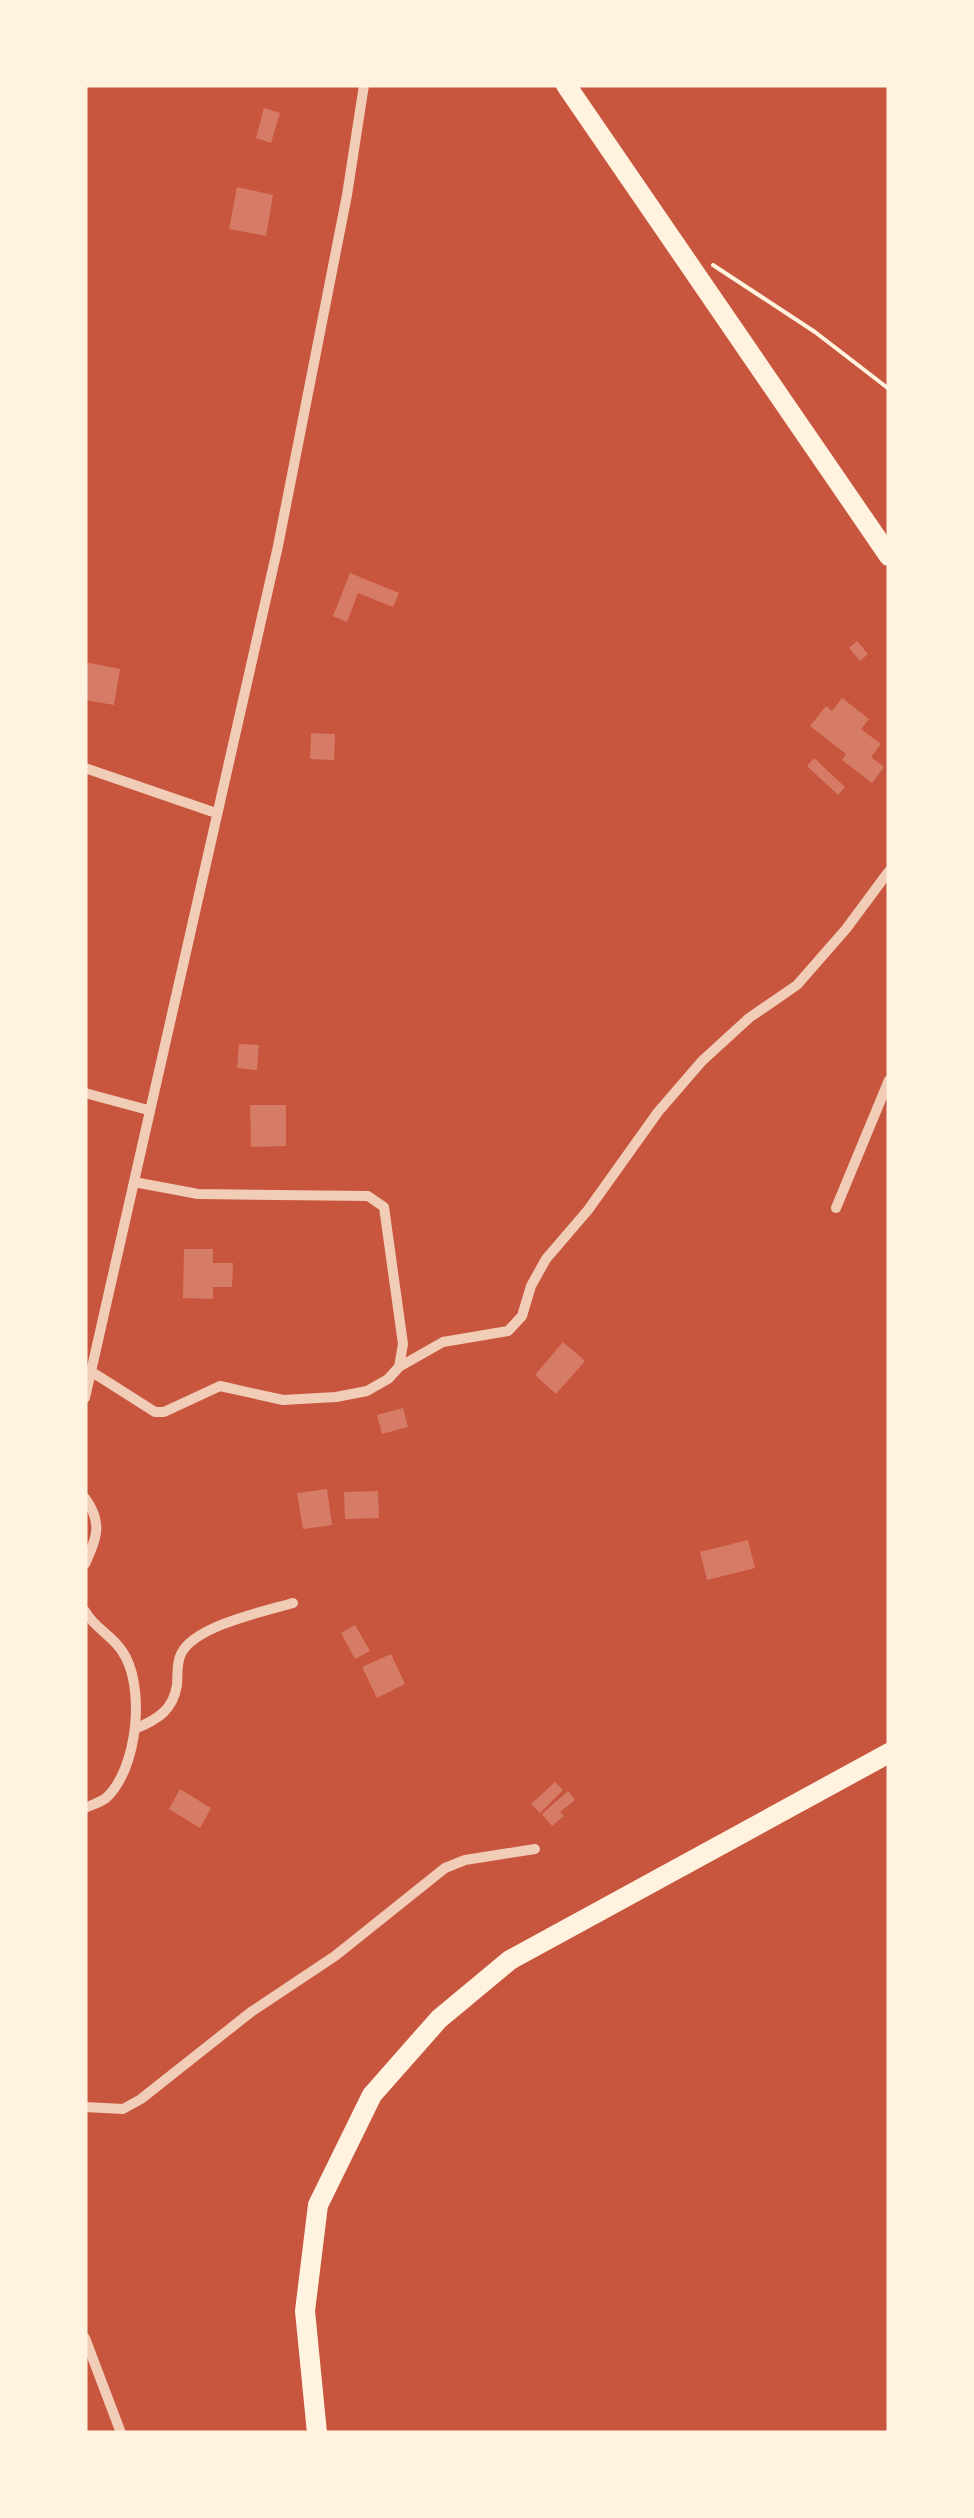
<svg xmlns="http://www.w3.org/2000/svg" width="974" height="2518" font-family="'Alegreya Sans',sans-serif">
  <rect width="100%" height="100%" fill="#c8553d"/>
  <path fill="#d67c66" d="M264,108L280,113L271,143L256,138Z
    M237,187L273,195L266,236L229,229Z
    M350,573L399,593L393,607L358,593L347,622L333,616Z
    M857,641L868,654L860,661L849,648Z
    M85,662L120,669L114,705L85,700Z
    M842,698L869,719L861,729L881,744L871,757L884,767L872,783L842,760L846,754L810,726L826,706L832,711Z
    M311,733L335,734L334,760L310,759Z
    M814,758L845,787L838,795L807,766Z
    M239,1044L259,1045L257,1070L237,1068Z
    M250,1105H286V1146L251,1147Z
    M184,1249H213V1263H233L232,1287H213V1299L183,1298Z
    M563,1342L585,1361L556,1394L535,1375Z
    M403,1408L408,1427L382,1434L377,1415Z
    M327,1489L332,1525L303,1529L297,1493Z
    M378,1491L379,1518L345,1519L344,1492Z
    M748,1540L755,1568L707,1580L700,1552Z
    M355,1625L370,1651L355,1659L341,1633Z
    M391,1654L405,1684L377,1698L362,1667Z
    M555,1782L563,1790L540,1813L531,1804Z
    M180,1789L211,1808L200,1828L169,1809Z
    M568,1791L575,1800L560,1812L564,1816L552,1826L542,1814Z"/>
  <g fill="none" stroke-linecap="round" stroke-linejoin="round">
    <path stroke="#fff3e0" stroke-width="4" d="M713,265L815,332L889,389"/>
    <path stroke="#f1ccb7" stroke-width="10" d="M85,768L216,813
      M85,1093L148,1110
      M836,1208L889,1080
      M399,1367L443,1342L508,1331L522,1316L531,1286L546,1259L588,1210L658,1112L702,1061L749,1018L797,985L846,929L889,871
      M92,1372L155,1412H164L220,1386L283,1400L336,1397L367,1391L388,1379L399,1367L403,1344L384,1207L368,1196L198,1194L134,1182
      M85,1398L278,546L347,195L364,85
      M85,1498C103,1523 97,1537 85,1564
      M85,1611C94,1628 112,1635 122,1651C146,1685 138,1769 106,1798C101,1802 91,1805 85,1808
      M137,1728C158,1719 173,1710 177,1685C178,1675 176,1664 181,1654C194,1626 265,1611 293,1603
      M85,2107L123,2109L141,2099L251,2012L335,1956L445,1868L465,1860L535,1849
      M85,2338L121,2433"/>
    <path stroke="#fff3e0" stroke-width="20" d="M566,85L889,556
      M317,2433L305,2311L318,2205L372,2095L439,2019L510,1960L889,1753"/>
  </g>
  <rect width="974" height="2518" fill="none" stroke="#fff3e0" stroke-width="175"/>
</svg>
